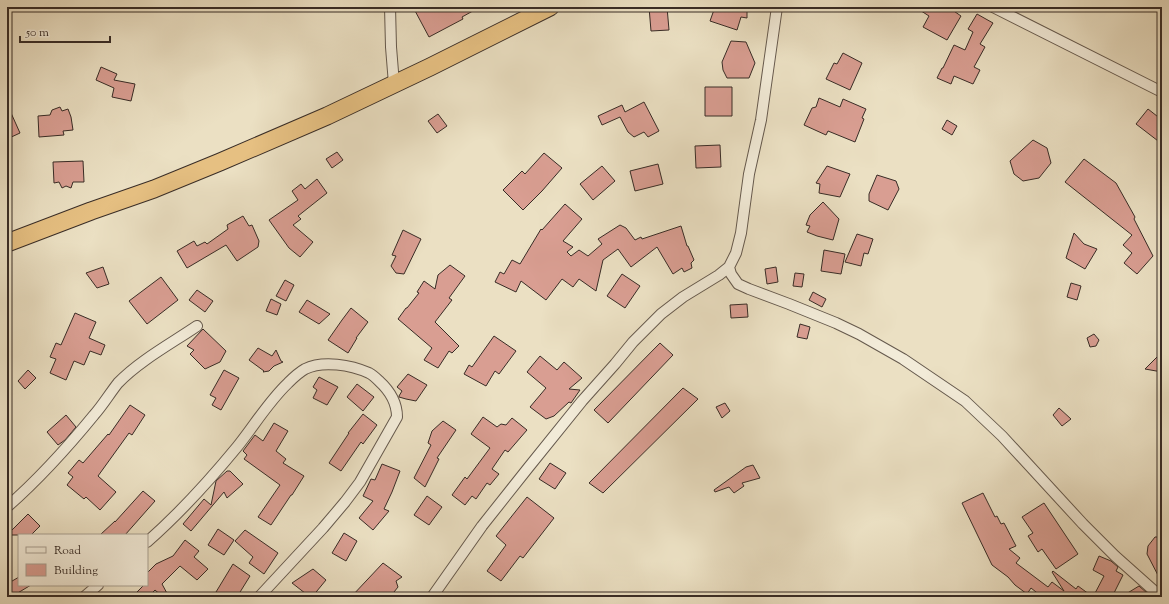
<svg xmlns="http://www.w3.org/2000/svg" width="1169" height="604" font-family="'Sorts Mill Goudy',serif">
  <rect width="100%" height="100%" fill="#ebe0c3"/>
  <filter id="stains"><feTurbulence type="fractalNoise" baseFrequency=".005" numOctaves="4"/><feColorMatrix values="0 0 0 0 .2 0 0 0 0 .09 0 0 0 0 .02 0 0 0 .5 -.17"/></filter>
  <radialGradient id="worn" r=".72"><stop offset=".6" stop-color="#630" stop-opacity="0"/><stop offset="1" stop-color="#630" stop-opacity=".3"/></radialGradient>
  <path fill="#d99e92" stroke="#382c26" d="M413,7H439L440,10L454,7H480L462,17L463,19L429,37Z
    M649,7H667L669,30L651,31Z
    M715,7H747V18L741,17L737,30L710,21Z
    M915,7H948L961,16L947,40L923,27L929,16Z
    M977,14L993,23L980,44L985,47L974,67L980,70L973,84L954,76L951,84L937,78L942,68H943L954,45L965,50L973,32L968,29Z
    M731,41L746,42L755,63L749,78H727L723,70L722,62Z
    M843,53L862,63L850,90L826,79L834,63L837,64Z
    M101,67L117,74L114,80L135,84L131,101L112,97L114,88L96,80Z
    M705,87H732V116H705Z
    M819,98L840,107L843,99L866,109L862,118L864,119L855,142L828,131L826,135L804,125L812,108L816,107Z
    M644,102L659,131L648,137L644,132L634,137L628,132L620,117L602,125L598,116L622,105L625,112Z
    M7,104L20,133L7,139Z
    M60,107L62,111L68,109L71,117L73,130L63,131L64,135L39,137L38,116L50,115L52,110Z
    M1148,109L1162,120V144L1136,124Z
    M438,114L447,126L437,133L428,121Z
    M947,120L957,126L952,135L942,129Z
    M1033,140L1047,148L1051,163L1039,178L1023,181L1014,174L1010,161Z
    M720,145L721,167L696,168L695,146Z
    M337,152L343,160L332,168L326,159Z
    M544,153L562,168L542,191L523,210L503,190L522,171L525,174Z
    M1084,159L1116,183L1135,217L1134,219L1153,256L1137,274L1124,263L1132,253L1123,245L1132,235L1065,182Z
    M83,161L84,182H73L71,188L66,186L62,188L59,182L54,183L53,162Z
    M658,164L663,184L635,191L630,171Z
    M602,166L615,181L593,200L580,184Z
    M827,166L850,174L840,197L819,193L820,184L816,183Z
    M877,175L896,181L899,189L888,210L869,201V194Z
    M317,179L327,193L298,216L301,219L293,225L313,242L300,257L289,248L269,220L298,200L292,191L301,184L305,189Z
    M823,202L839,219L833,240L817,236L807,232L810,226L806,225L810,215Z
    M565,204L582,219L563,241L573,247L567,252L571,256L579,250L588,256L602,244L598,239L620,225L626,228L635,240L641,237L642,239L681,226L687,246H688L694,260L691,263L692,268L684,272L682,268L673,274L657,247L631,267L618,249L603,260L596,291L579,279L573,287L562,279L546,300L521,281L516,292L495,282L500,272L504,274L512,260L520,264L541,229L542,230Z
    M243,216L249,226L252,225L259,241L258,247L237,261L226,245L187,268L177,251L194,241L197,246L205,242L207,244L228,229L227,225Z
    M403,230L421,239L404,274L396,273L391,266L396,256L392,255Z
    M1074,233L1084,244L1097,249L1085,269L1066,258Z
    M857,234L873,239L868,254L864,253L861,266L845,262Z
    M824,250L845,254L841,274L821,271Z
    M450,265L465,276L449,298L452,300L435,322L459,346L452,353L449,351L438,368L424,360L432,348L398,319L406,308H407L419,293L417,292L424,281L435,289L438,275Z
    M103,267L109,284L97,288L86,273Z
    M776,267L778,282L767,284L765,269Z
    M795,273L804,274L802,287L793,286Z
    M622,274L640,286L625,308L607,296Z
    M161,277L178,300L147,324L129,301Z
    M285,280L294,285L286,301L276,296Z
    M1071,283L1081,286L1077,300L1067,297Z
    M197,290L213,301L205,312L189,300Z
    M813,292L826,299L822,307L809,300Z
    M271,299L281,304L277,315L266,311Z
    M307,300L330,314L319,324L299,312Z
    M747,304L748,317L731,318L730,305Z
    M351,308L368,322L356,338H357L348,353L328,340L342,320Z
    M75,313L96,322L89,338L105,345L101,355L90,351L84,365L74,361L66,380L50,373L56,359L50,357L56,343L61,345Z
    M800,324L810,327L807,339L797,337Z
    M203,329L226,351L220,362L205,369L190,354L194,350L187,346Z
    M1094,334L1099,340L1096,346L1090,347L1087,338Z
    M494,336L516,351L499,374L495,371L486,386L464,374L469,365L472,367Z
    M660,343L673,355L608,423L594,410Z
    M258,348L272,356L276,350L281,361L283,362L274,366L269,371L263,372L264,371L249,360Z
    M1162,352V372L1145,369Z
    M540,356L557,370L564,362L582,378L569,389L580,390L571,403L569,402L554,416L546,419L530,407L546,388L527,372Z
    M28,370L36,378L25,389L18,381Z
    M224,370L239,378L221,410L212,405L216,398L210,395Z
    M408,374L427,385L416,401L406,399L399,397V396L402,391L397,387Z
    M319,377L338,387L327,405L313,398L317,390L313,387Z
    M357,384L374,397L363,411L347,397Z
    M683,388L698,399L603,493L589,483Z
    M725,403L730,411L722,418L716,407Z
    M130,405L145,415L132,435L129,433L98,476L116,492L100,510L86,497L84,499L67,485L73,477L68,473L79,460L83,463L108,434L109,435Z
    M1059,408L1071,419L1062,426L1053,415Z
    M363,414L377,425L363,444L361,442L341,471L329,463L349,433H348Z
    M66,415L76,427L65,440L58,445L47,432Z
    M483,417L497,427L501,424L506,425L512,418L527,430L508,452L505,450L492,469L499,474L490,485L487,483L476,499L472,496L465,505L452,495L465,477L467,479L490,448L471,434Z
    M443,421L456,430L437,458L439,459L425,487L414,478L431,445L428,443L432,431Z
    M274,423L288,431L276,451L286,459L283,463L304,476L292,495H291L271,525L258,517L280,485L244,459L247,455L243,451L255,435L263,441Z
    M550,463L566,473L555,489L539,479Z
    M382,464L400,471L392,492L384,509L389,511L373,530L359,518L373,501L363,496L371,479L375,480Z
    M753,465L760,478L742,483L744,486L734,493L729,487L715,492L714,490L746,467Z
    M227,471H230L243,484L227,498L224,492L191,531L183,524L204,499L211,505L216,481Z
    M143,491L155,501L125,535H100L115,521V522Z
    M983,493L995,517L997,516L1001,524L1004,523L1016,546L1009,549L1020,558L1016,563L1048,587L1052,582L1064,591L1052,572L1053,571L1076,589L1078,586L1093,597H1040L1041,596L1031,588L1027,594L1015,585L1008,577L992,565L962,503Z
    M427,496L442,507L429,525L414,515Z
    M527,497L554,518L523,558L520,556L501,581L487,571L506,545L496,536Z
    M1044,503L1078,554L1056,569L1042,549L1038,552L1028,536L1033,533L1022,517Z
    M28,514L40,526L31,535H7Z
    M218,529L234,540L224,555L208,545Z
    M245,530L278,553L264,574L249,563L253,557L235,541Z
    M344,533L357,541L346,561L332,553Z
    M1155,537H1162V583L1147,554L1148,546Z
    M185,540L199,551L194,557L208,569L197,580L180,566L162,584L169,597H163L155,590L148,597H132L144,585H147V573L156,564L173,556Z
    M1099,556L1111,561L1118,567L1116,571L1123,575L1112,597H1093L1104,576L1093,570Z
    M383,563L402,577L396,581L398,587L390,597H351Z
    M233,564L250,576L237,597H224L216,592Z
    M313,569L326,580L312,597H310L292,583Z
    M19,577V585H31L11,597H7V584Z
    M1139,586L1147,593L1149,597H1121Z"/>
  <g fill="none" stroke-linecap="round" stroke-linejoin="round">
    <defs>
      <path id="minor" d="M390,7L391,47L394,84
        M993,7L1162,92
        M729,267L731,274L738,284L749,289L789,304L836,323L859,334L903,359L965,401L1002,436L1083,524L1115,556L1161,597
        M7,507C39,479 67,448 94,415C103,405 110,393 118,383C139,361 172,343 197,326
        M147,542C180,513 209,481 237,447C254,426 268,402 288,383C293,378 298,373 305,369C323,360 351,365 369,373C373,375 376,378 379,381C390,391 397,402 397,417L360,482L345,502L323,528L259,597
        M84,597L98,585
        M432,597L482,526L528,468L582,401L615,364L633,342L661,314L683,297L719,275L729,267L736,253L741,233L749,174L761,120L777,7"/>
      <path id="trunk" d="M7,243L91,211L154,189L220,162L327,116L430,67L550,7"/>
    </defs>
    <use href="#minor" stroke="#65594d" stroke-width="12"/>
    <use href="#trunk" stroke="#382c26" stroke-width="19"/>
    <use href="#minor" stroke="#f2ebd8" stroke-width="10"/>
    <use href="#trunk" stroke="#e6c082" stroke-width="17"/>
  </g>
  <rect width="1169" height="604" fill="none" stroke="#ebe0c3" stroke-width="24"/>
  <rect x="8" y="8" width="1153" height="588" fill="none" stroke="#382c26" stroke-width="2"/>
  <rect x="12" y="12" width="1145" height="580" fill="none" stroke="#382c26"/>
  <rect x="18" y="534" width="130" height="52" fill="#f2ebd8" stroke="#a89f91"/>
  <rect x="26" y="547" width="20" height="6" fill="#f2ebd8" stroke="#a89f91"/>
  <text x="54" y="554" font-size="12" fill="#382c26">Road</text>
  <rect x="26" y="564" width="20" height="12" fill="#d99e92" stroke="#a89f91"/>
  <text x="54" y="574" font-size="12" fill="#382c26">Building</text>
  <path d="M20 36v6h90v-6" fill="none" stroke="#382c26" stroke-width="2"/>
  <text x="26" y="36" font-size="12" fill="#382c26" stroke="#f2ebd8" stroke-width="3" paint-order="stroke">50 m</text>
  <rect width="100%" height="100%" filter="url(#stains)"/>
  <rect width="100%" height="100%" fill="url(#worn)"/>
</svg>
